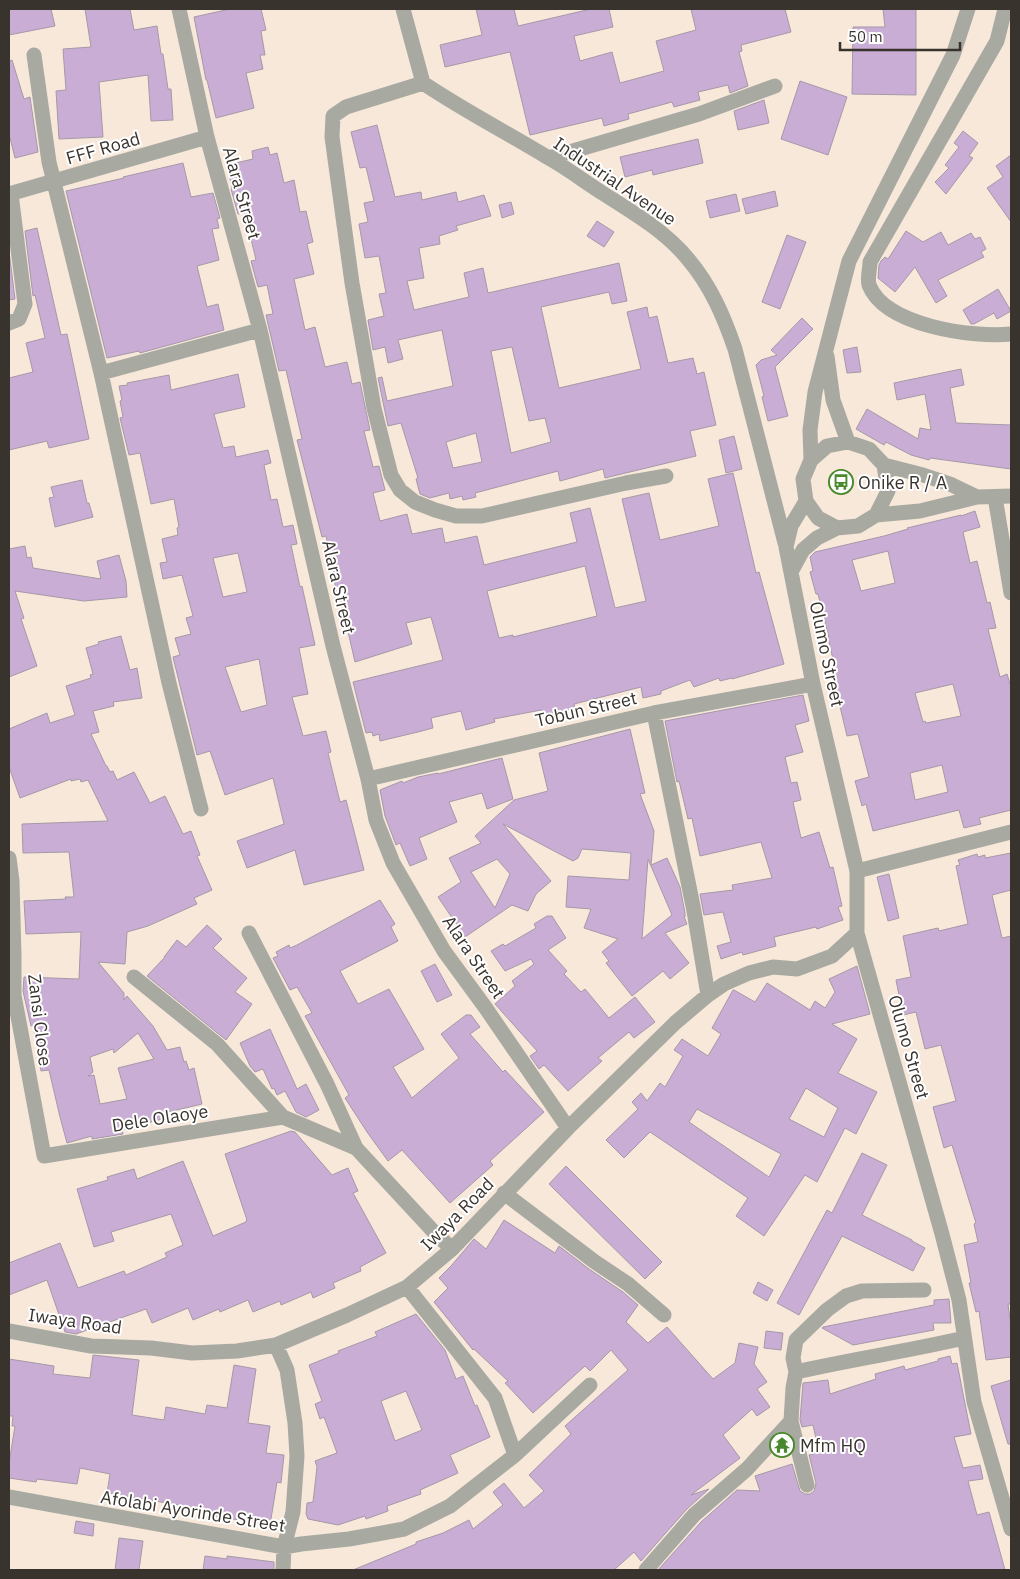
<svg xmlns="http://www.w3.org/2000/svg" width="1020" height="1579" font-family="'IBM Plex Sans',sans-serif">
  <rect width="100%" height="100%" fill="#f8e8da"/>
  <path fill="#caadd4" stroke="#a499a8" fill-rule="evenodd" d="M9,9H51L55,26L9,35Z
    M85,9H130L134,30L157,26L161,54H163L168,89H171L173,120L151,121L148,75L99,82L103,137L59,139L56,91L66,90L63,49L91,47Z
    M230,9H261L266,30L261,31L265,55H260L263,69L246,73L254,108L216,118L207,80H206L194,17Z
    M476,9H514L518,26L591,9H609L613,27L574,36L580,61L612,52L620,83L664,71L656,41L696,30L691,9H785L791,32L741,45L742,51L739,52L748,86L730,93L728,85L698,92L700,100L674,107L672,102L628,114L629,119L604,126L602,118L530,135L510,52L445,67L440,45L482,35Z
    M883,9H916V95L852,94L853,27H885Z
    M12,60L24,99L30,97L38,152L15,158L9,134V61Z
    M800,81L847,97L828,155L781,139Z
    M764,100L769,123L738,130L734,111Z
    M377,125L395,197L421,192L422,200L456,192L458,202L484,195L491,216L456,226L458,230L439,236L440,244L419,248L424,278L407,281L414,310L469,297L464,273L483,268L488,293L619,263L627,301L612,304L609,292L541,307L559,388L641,369L627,312L647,307L649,318L657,316L668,363L693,358L697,374L704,372L716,425L690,431L696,456L605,478L603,469L560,481L558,471L475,493L476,497L463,500L462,496L450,499L449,493L430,498L420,494L416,479L418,478L401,423L388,426L378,378L382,377L387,401L453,386L442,330L398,340L403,359L388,363L385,347L373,350L368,320L384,316L379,294L386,293L379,256L365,258L359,224L368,222L364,203L374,201L366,167L360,168L351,132ZM512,347L529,421L545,418L551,442L511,453L491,351ZM476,433L482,462L453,468L446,442Z
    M963,131L978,143L969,156L973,158L946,194L935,182L949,168L945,165L959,147L954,143Z
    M698,139L703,163L653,175L652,170L625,177L620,157Z
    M268,147L270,155L277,153L284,183L294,180L300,212L306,211L313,242L307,244L314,274L294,279L305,330L315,327L325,367L347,362L352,384L360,382L370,430L364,431L373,467L379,466L385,490L373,493L380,521L407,514L412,534L442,528L445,543L477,536L484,565L577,542L570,513L590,508L615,608L646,601L622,499L649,493L660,540L719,526L708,479L733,473L756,573L759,572L784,664L732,679V678L720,681L719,678L694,687L690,680L661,691V694L643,698L641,687L574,704L575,708L543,716L541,710L494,719L495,722L466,730L461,711L431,718L433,728L418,732L380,741L379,734L373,736L372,732L366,733L353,682L443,660L431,617L406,623L412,644L355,662L343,610L333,578L335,577L326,536L322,537L297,440L302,439L286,370L279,371L268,324L266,315L273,314L267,285L258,287L251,261L256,260L245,213L238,214L231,189L232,188L227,165L253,159L252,151ZM585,566L597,616L513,637V635L499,638L487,591Z
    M1011,155V222L987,188L1003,177L996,166Z
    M183,163L191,197L213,193L220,218L217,219L219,228L212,229L219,260L197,266L207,307L218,304L224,330L140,353L139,351L107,358L66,191L124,178L123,177Z
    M775,191L778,206L746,214L742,199Z
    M736,194L740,211L710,218L706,201Z
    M511,202L514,214L502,218L499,205Z
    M597,221L614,232L604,247L587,236Z
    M37,228L61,335L67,334L89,439L49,448L47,441L9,450V378L33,372L26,343L45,338L35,295L33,296L25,231Z
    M906,231L923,242L941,232L948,245L971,233L975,239L980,237L986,249L981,252L984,257L938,280L947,296L936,303L915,267L895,292L878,278L879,265L881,261L885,257L888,259Z
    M787,235L806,242L780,309L762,302Z
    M9,251L15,299L9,300Z
    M998,289L1011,311L997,319L994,313L974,324H971L963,310Z
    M802,318L813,329L775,367L788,416L768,421L762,397L764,396L756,365L761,360L777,355L771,350Z
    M857,347L861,372L847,373L843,350Z
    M961,369L964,385L950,388L956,423L1011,425V469L930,458L929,460L911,455L886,442L884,445L856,429L867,409L918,439L920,428L931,430L925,394L897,400L894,383Z
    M238,374L245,407L214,414L223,448L234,446L236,457L268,450L271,463L264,465L271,500L277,499L283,527L293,525L297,544L291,545L300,587L302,586L315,645L299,648L308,694L292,697L303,736L326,731L331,752L328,753L340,802L346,800L364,870L304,885L295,850L247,868L237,841L284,824L273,778L225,795L210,751L197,755L173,657L180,655L175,638L191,634L186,618L193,616L182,575L163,579L160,563L167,562L162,539L178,535L177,528L179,527L174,499L151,504L140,453L129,455L120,418L123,417L120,401L122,400L119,386L128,385L127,383L169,375L171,390ZM238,553L247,592L223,597L213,558ZM259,659L267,705L241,712L225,667Z
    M734,436L742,469L726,473L719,440Z
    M82,480L87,503H89L93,517L55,527L49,498L54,497L51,487Z
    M975,511L980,527L963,532L970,563L977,561L987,603L990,602L996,628L988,629L1000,677L1007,674L1011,687V810L979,818L981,824L964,828L959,810L873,831L866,804L862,806L855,781L869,777L858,734L847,736L832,673L836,672L828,638H829L818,594H816L810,572L813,571L810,557L815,552L884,536L908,529L907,528L961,515V516ZM888,551L895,583L861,591L852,560ZM953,684L961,716L926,723L925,721L923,722L915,693ZM942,765L948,792L915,800L910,773Z
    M25,546L27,558L31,557L33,568L101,579L97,561L119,555L126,581L127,597L84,601L15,591L24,618L21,619L37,666L9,677V549Z
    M121,636L130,670L137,668L142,698L113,702L114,706L93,711L99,732L91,734L106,766H107L110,772L113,771L117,780L134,772L150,803L165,796L183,834L191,831L200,855L197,856L212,890L194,898L197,904L148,926L127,932L125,964L98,962L124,993V1000L127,996L153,1026L167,1050L180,1047L184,1062L186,1061L189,1070L194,1068L202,1104L160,1114L162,1119L122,1130L123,1134L92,1139V1136L67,1143L60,1117L49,1070L41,1071L33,1025L31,1026L23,991L24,977L79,979L81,932L26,934L24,901L66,899L65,897H74L69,852L23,853L22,824L108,821L88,780L81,782L80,779L71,781V779L20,798L9,767V729L47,713L50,723L75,715L66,686L91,678L90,675L93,674L86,648L99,644L98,642ZM138,1033L154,1059L118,1068L127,1099L100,1104L94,1075L88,1076L93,1072L90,1057L113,1049L114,1053Z
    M803,695L809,721L795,725L803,752L785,757L791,783L797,782L801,800L793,802L801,838L819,832L830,868L833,867L842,906L838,907L843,920L817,929L816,927L774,937L776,946L743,955L742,952L721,959L717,946L731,942L723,912L704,915L700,894L733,890L732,885L772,878L761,842L700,856L692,818L688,819L679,781L677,782L665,721Z
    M630,729L645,793L640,794L654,831L651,865L667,858L680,887L685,913V917H684L687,924L665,933L689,963L670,979L663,971L632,996L606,963L609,961L602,952L618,939L584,928L591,909L566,907L568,876L629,880L631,853L582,849L578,858L573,861L503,824L551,881L536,894L528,911L512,905L465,937L438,897L461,882L449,858L481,843L475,836L514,800L548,791L539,753ZM497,859L510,874L495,908L471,872ZM648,859L672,915L642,939Z
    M502,758L513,799L487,809L482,793L449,802L457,822L419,838L427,859L410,866L400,843L396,845L385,816L380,790L402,781L403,783L418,777L438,773V774Z
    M1011,853V890L992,895L1002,938L1011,936V1304H1008L1011,1326V1357L986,1360L979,1311L976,1312L969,1283H971L964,1245L978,1242L974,1224L976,1223L952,1145L944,1148L933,1107L956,1101L941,1045L925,1049L916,1012L903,1015L896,980L911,977L903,936L938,928L939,931L968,924L956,866L960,865L958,860L977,854L978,857L985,855V858Z
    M889,874L899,918L888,921L877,877Z
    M380,900L395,924L391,927L398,941L340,971L358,1004L389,989L424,1049L393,1067L412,1098L459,1058L441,1034L466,1015H471L480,1027L470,1034L503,1072L505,1070L544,1112L490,1161L493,1165L450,1203L402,1150L388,1161L367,1132L345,1098L349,1095L305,1016L312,1013L297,987L290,990L273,958L278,956L276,952L289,945L290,948L297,945Z
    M547,916H552L566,938L548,950L567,971L564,974L581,992L585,989L609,1018L635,997L655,1022L634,1038L629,1032L598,1058L602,1061L568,1091L544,1065L539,1069L530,1056L537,1051L495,1004L515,986L512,981L534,964L531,959L505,971L491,951L503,944L505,946L536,928L534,924Z
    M207,925L222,939L213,948L247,978L235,992L252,1004L226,1040L147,976L165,957H164L177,940L186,947Z
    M435,964L452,995L437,1002L421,971Z
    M857,966L870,1014L832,1024L857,1039L838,1073L877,1092L856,1134L845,1128L817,1182L805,1175L764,1236L736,1216L748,1198L650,1132L624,1158L606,1140L638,1109L632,1102L641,1093L647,1101L660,1083L665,1087L683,1056L674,1050L682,1039L708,1056L721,1034L712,1028L733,990H734L755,1002L767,983L810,1010L815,1001L825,1008L835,992L829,979ZM806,1088L838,1108L824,1137L789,1119ZM697,1109L781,1154L769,1177L689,1122Z
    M270,1029L297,1089L306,1084L319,1110L306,1117L296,1112L285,1091L277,1095L274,1088L272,1089L263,1069L255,1072L250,1066L240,1043Z
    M291,1131L295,1132L332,1175L348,1168L358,1191L353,1193L386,1253L360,1267L361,1271L333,1283L335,1288L313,1298L311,1292L281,1305L280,1301L253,1312L248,1300L220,1312L219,1309L193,1320L188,1308L152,1323L146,1309L76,1334L65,1332L47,1280L9,1295V1263L60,1243L78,1288L124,1271L126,1275L167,1257L165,1253L183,1245L171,1214L111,1232L114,1241L94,1247L77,1189L108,1180L107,1177L134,1169L137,1179L183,1161L213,1236L246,1222V1221L247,1220L225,1154Z
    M862,1153L887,1165L862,1215L912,1240V1241L925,1248L913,1271L842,1236L799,1315L777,1303L827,1210L832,1213Z
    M566,1166L662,1262L645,1279L549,1184Z
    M504,1220L555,1253L559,1246L589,1269L623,1292L638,1305L626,1322L648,1343L667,1327L713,1379L735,1363L739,1343L758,1347L754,1364L767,1382L757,1389L770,1407L757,1416L752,1409L723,1435L740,1458L691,1495L709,1489L687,1509L641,1561L634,1552L614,1570H353L416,1544V1542L443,1533L469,1520L473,1529L503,1505L493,1492L504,1483L524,1508L544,1491L529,1475L571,1434L565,1426L628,1370L611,1350L590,1371L585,1366L533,1413L505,1383L508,1381L474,1349L473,1350L434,1302L448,1288L439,1278L451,1266L474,1239L486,1249Z
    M758,1282L773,1290L767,1301L753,1293Z
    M949,1299L951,1323H933L934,1330L853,1345L822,1328L823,1327L934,1305V1300Z
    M416,1314L445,1350L456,1379L463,1376L475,1406L477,1405L490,1437L450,1455L458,1473L420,1490L421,1494L387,1506L388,1511L366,1519L365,1516L338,1525L308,1519L306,1514L307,1503L313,1502L317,1467L315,1461L337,1453L324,1417L320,1419L315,1404L322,1401L309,1365L339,1353L338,1351L377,1336L375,1332ZM406,1391L422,1430L395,1441L381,1401Z
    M766,1331L783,1333L781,1350L764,1348Z
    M93,1355L139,1360L132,1415L164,1420L166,1407L205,1414L207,1405L227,1408L234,1365L256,1369L248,1423L270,1426L266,1453L284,1455L281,1483L277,1482L270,1525L208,1515L209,1510L107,1493L110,1474L80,1468L77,1484L37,1479L36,1482L9,1478V1463L15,1426H12L13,1416H9V1359L54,1366L53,1374L90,1378Z
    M950,1356L952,1364L957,1363L971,1434L954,1437L963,1468L980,1465L983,1479L968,1481L977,1515L989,1512L1005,1570H658L701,1522L737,1490L760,1491L755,1476L792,1464L800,1491L805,1494H810L814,1491L816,1483L809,1455L819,1452L813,1425L802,1427L800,1420L803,1383L828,1380L830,1394L876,1379L875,1374L904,1366L905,1370L938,1361V1359Z
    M1011,1380V1444H1008L991,1386Z
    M76,1521L94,1524L93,1536L74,1533Z
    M119,1538L143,1541L139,1570H115Z
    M205,1556L227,1559V1556L274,1562V1570H203Z"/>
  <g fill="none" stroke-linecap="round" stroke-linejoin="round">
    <path stroke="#a8aaa2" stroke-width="15" d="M179,9L207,137L260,330L333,646L368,779L376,820L393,863L444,951L485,1007L568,1128
      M403,9L423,83C463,110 506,132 547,157C567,168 585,182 604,194C634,213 666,232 688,259C711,286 724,317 735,349L785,543
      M1005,9L997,41L870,262C870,269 867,279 869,285C885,326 973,338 1011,334
      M34,55L49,162L101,373L169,683L201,809
      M423,83L346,107L333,116L332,137L352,283L374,408L391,475L400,490L415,502L435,510L456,516H482L626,483L666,476
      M549,158L699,114L775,86
      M9,194L207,137
      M9,323L19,319L25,304L11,194
      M827,356L833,400L848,442
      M101,373L260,330
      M811,460L810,430L815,392L849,261L953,55L968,9
      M884,465L923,475L950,484L977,497
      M995,497L1011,593
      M806,501L818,518L837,528L858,526L876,515L888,491L884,465L869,449L848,442L827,446L811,460L803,479L806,501L791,526L786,547L813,684L857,871V933L942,1234L959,1300L974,1402L1011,1529
      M876,515L920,511L977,497L1011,496
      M791,572L803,550L817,538L837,528
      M654,713L694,911L708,995
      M368,779L654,713L813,684
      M9,858L12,881L14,956V995L44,1156L283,1117
      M857,871L1011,832
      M249,933L327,1084L356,1148
      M134,977L217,1044L283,1117L356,1148L433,1231L452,1249
      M504,1193L595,1262L628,1284L664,1315
      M407,1287L495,1398L515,1455
      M9,1331L91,1346L151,1348L192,1353L237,1351L276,1345L347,1315L407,1287L452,1249L568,1128L675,1023L708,995L724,984L749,973L773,967L797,969L832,956L857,933
      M276,1345L287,1370L295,1423L297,1456L293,1512L284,1547L283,1570
      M796,1372C852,1359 909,1351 964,1338
      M807,1485L791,1421L793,1388L796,1372L793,1358L796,1340L827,1310L846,1296L862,1291L924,1290
      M9,1497L284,1547L301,1544L349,1539L404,1529L450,1506L515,1455L590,1385
      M646,1570L694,1515L747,1469L791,1421"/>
  </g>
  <defs>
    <symbol id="bus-ring" viewBox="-11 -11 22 22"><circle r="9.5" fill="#fff" stroke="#48892b" stroke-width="1.5"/><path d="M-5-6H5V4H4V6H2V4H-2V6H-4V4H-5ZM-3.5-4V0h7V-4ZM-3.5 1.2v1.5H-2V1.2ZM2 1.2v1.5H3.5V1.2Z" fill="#48892b"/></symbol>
    <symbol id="temple-ring" viewBox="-11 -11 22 22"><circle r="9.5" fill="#fff" stroke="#48892b" stroke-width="1.5"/><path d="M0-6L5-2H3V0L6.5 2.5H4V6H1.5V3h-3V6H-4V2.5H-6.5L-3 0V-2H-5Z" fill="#48892b"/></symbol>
  </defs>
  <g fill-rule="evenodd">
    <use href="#bus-ring" x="827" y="468" width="28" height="28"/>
    <use href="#temple-ring" x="768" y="1431" width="28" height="28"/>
  </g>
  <g text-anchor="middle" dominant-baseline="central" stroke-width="4" stroke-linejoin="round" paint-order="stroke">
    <g font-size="18" fill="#39332e" stroke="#fff">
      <text transform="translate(103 148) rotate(-16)">FFF Road</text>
      <text transform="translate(615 181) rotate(34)">Industrial Avenue</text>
      <text transform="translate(242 193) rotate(74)">Alara Street</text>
      <text transform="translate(339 587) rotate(77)">Alara Street</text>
      <text transform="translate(827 654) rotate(78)">Olumo Street</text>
      <text transform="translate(586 709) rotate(-13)">Tobun Street</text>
      <text transform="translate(474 957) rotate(56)">Alara Street</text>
      <text transform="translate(40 1020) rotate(83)">Zansi Close</text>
      <text transform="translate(909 1047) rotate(74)">Olumo Street</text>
      <text transform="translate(160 1118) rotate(-9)">Dele Olaoye</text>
      <text transform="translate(457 1214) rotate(-45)">Iwaya Road</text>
      <text transform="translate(75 1321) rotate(8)">Iwaya Road</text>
      <text transform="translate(193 1511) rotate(9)">Afolabi Ayorinde Street</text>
    </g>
    <g font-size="18" fill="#39332e" stroke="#fff" text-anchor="start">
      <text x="858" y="482">Onike R / A</text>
      <text x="800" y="1445">Mfm HQ</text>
    </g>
  </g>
  <rect width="1020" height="1579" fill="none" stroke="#39332e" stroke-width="20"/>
  <path d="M840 42v8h120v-8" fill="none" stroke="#39332e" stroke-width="2.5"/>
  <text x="848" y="42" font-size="15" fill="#39332e" stroke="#ffffff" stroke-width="4" paint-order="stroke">50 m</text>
</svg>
